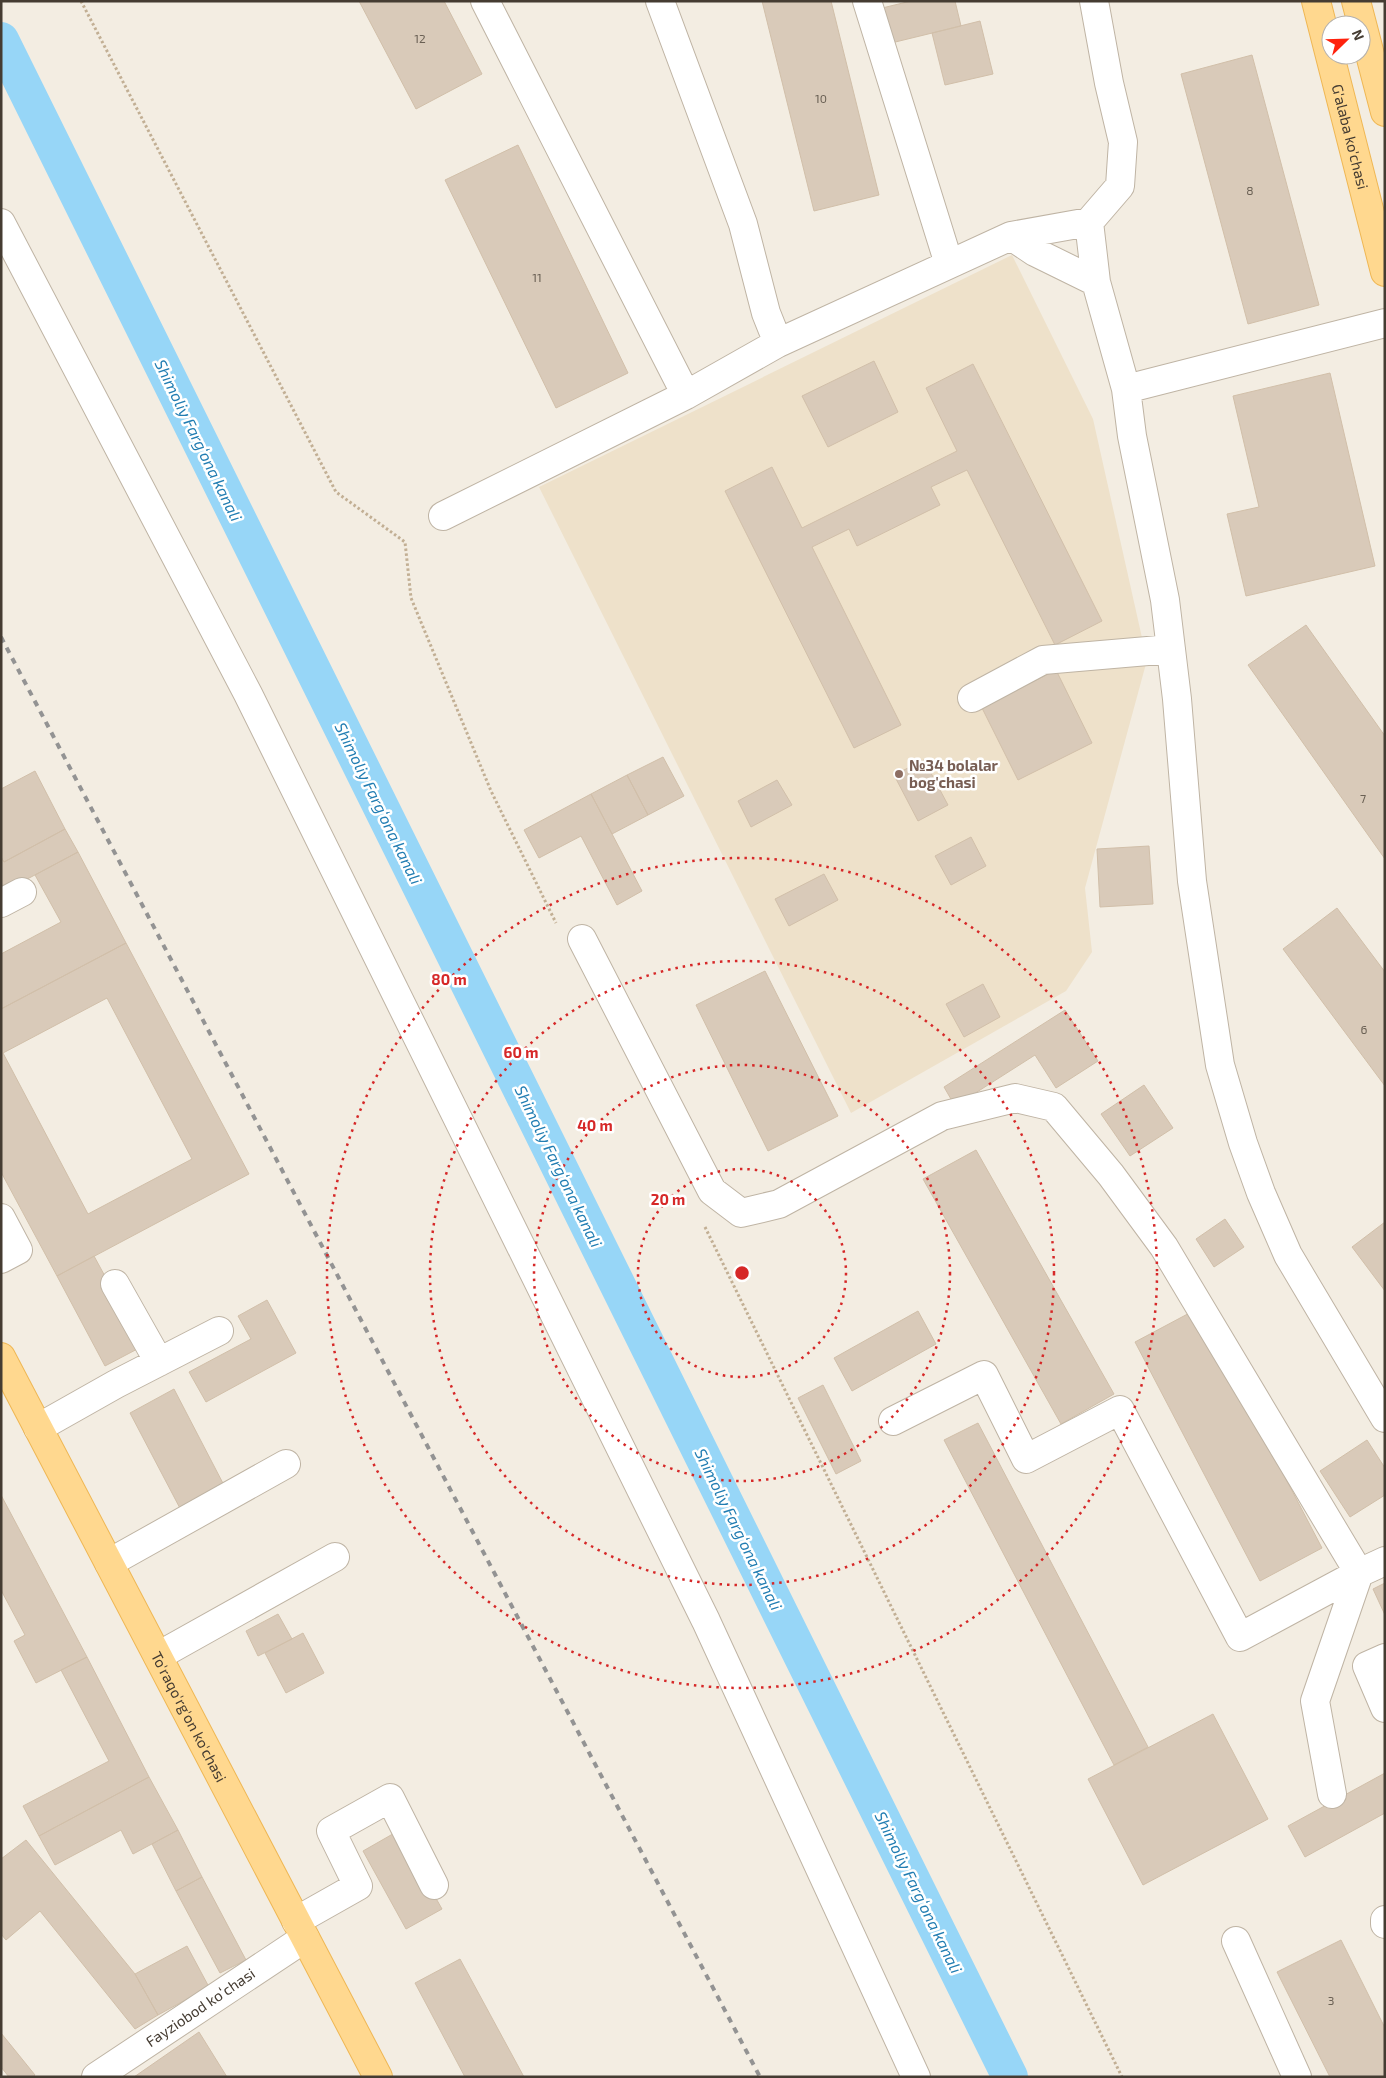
<svg xmlns="http://www.w3.org/2000/svg" width="1386" height="2078" font-family="'Exo 2',sans-serif">
  <rect width="100%" height="100%" fill="#f3ede2"/>
  <path fill="#eee1ca" d="M1012,255L1093,419L1147,660L1085,888L1092,952L1066,991L851,1113L539,487Z"/>
  <g fill="none" stroke-linecap="round" stroke-linejoin="round">
    <path stroke="#97d6f7" stroke-width="36" d="M1,40L1010,2077"/>
  </g>
  <path fill="#d9cab9" stroke="#d1bfa9" fill-rule="evenodd" d="M359,1H444L482,74L416,109Z
    M762,1H831L879,195L814,211Z
    M911,1H955L961,26L883,45L874,10Z
    M980,21L993,74L945,85L932,33Z
    M1252,55L1319,305L1248,324L1181,74Z
    M518,145L628,373L556,408L445,180Z
    M874,361L898,412L828,447L802,396Z
    M973,364L1102,621L1055,645L967,470L931,487L940,505L857,546L849,529L812,547L901,725L854,748L725,491L772,467L802,528L957,451L926,388Z
    M1330,373L1375,566L1246,596L1227,514L1259,507L1233,396Z
    M1306,625L1385,736V859L1248,665Z
    M1056,670L1092,743L1018,780L982,708Z
    M663,757L684,796L648,815L627,775Z
    M924,760L948,805L918,821L894,775Z
    M35,771L65,829L4,862L1,857V789Z
    M627,775L648,815L612,834L591,794Z
    M777,780L792,805L751,827L738,801Z
    M591,794L642,891L617,905L581,836L539,858L524,830Z
    M65,829L78,852L1,893V857L4,862Z
    M971,837L986,866L951,885L935,856Z
    M1149,846L1153,904L1100,907L1097,849Z
    M78,852L126,943L1,1009V954L61,922L35,875Z
    M824,874L838,900L789,926L775,899Z
    M1337,908L1385,972V1086L1283,949Z
    M126,943L249,1174L57,1276L1,1172V1009ZM107,998L192,1159L88,1214L3,1053Z
    M765,971L838,1116L768,1151L696,1005Z
    M983,984L1000,1017L964,1037L946,1004Z
    M1065,1010L1098,1061L1056,1088L1035,1055L955,1106L944,1087Z
    M1144,1085L1173,1128L1130,1156L1101,1114Z
    M976,1150L1114,1394L1061,1424L923,1179Z
    M1225,1219L1244,1247L1214,1267L1196,1239Z
    M1385,1222V1291L1352,1247Z
    M94,1256L143,1346L105,1366L57,1276Z
    M267,1300L296,1353L206,1402L189,1372L251,1339L238,1316Z
    M1197,1309L1322,1548L1260,1581L1135,1342Z
    M918,1311L936,1344L852,1391L834,1358Z
    M823,1385L861,1461L836,1474L798,1398Z
    M174,1389L227,1491L183,1514L130,1413Z
    M978,1423L1148,1747L1114,1765L944,1440Z
    M1367,1440L1385,1468V1495L1350,1517L1320,1471Z
    M1,1495L87,1657L36,1683L14,1641L25,1635L1,1590Z
    M1385,1583V1615L1373,1589Z
    M278,1614L292,1639L258,1656L246,1631Z
    M303,1633L324,1673L286,1693L265,1653Z
    M87,1657L149,1777L39,1836L23,1806L109,1761L61,1670Z
    M1213,1714L1268,1819L1143,1885L1088,1779Z
    M1385,1773V1813L1305,1857L1288,1826Z
    M149,1777L178,1830L133,1854L121,1830L55,1865L39,1836Z
    M178,1830L202,1877L176,1891L152,1844Z
    M398,1831L442,1909L406,1929L363,1851Z
    M26,1840L135,1974L158,2015L135,2029L40,1911L6,1940L1,1934V1859Z
    M202,1877L246,1960L220,1973L176,1891Z
    M1341,1940L1385,2028V2077H1330L1277,1972Z
    M187,1946L209,1987L158,2015L135,1974Z
    M460,1959L524,2077H465L415,1983Z
    M199,2032L227,2077H134Z
    M1,2033L35,2075L33,2077H9L1,2067Z"/>
  <g fill="none" stroke-linecap="round" stroke-linejoin="round">
    <defs>
      <path id="minor" d="M485,1L686,395
        M660,1L743,224L766,313L778,343L1011,236L1035,252L1096,282
        M867,1L949,264
        M1094,1L1109,83L1123,142L1120,186L1089,222L1096,282L1126,389L1132,436L1165,600L1177,699L1192,881L1220,1065L1243,1143L1261,1193L1288,1255L1385,1418
        M1,223L248,694L706,1621L916,2077
        M1011,236L1089,222
        M1126,389L1385,323
        M443,516L686,395L778,343
        M972,698L1043,660L1171,649
        M1,903L22,892
        M582,939L712,1191L741,1213L779,1204L942,1116L1015,1098L1054,1107L1111,1175L1164,1247L1359,1573L1240,1637L1120,1410L1026,1459L984,1375L893,1421
        M1,1218L18,1250L1,1259
        M115,1284L159,1362
        M38,1428L116,1384L219,1331
        M109,1563L286,1464
        M158,1656L335,1557
        M1385,1658L1367,1666L1385,1708
        M1332,1794L1315,1701L1359,1573L1385,1561
        M1385,1920V1924
        M296,1921L358,1886L331,1831L390,1798L434,1885
        M1236,1941L1297,2077
        M96,2077L305,1938"/>
      <g id="major">
        <path id="s1" d="M1316,1L1385,272"/>
        <path d="M1356,1L1385,112"/>
        <path id="s2" d="M1,1357L378,2077"/>
      </g>
    </defs>
    <use href="#minor" stroke="#bfb4a4" stroke-width="30"/>
    <use href="#major" stroke="#efb754" stroke-width="30"/>
    <path stroke="#c2af94" stroke-width="3" stroke-dasharray="2.5 2.5" stroke-linecap="butt" d="M81,1L336,492L405,542L411,598L491,791L556,923
      M705,1227L1122,2077"/>
    <use href="#minor" stroke="#fff" stroke-width="28"/>
    <use href="#major" stroke="#ffd88f" stroke-width="28"/>
    <path stroke="#939393" stroke-width="4" stroke-dasharray="6 6" stroke-linecap="butt" d="M1,637L760,2077"/>
  </g>
  <g fill="none" stroke="#d62828" stroke-width="2.5" stroke-dasharray="2.5 5">
    <circle cx="742" cy="1273" r="104"/>
    <circle cx="742" cy="1273" r="208"/>
    <circle cx="742" cy="1273" r="312"/>
    <circle cx="742" cy="1273" r="415"/>
  </g>
  <circle fill="#8d6e63" stroke="#fff" stroke-width="2" cx="899" cy="774" r="5"/>
  <g text-anchor="middle" dominant-baseline="central" stroke-width="5" stroke-linejoin="round" paint-order="stroke">
    <g font-size="12" fill="#6a6054">
      <text x="420" y="38">12</text>
      <text x="821" y="98">10</text>
      <text x="1250" y="190">8</text>
      <text x="537" y="277">11</text>
      <text x="1363" y="798">7</text>
      <text x="1364" y="1029">6</text>
      <text x="1331" y="2000">3</text>
    </g>
    <g font-size="15" fill="#453c32" stroke="#fff">
      <text stroke="none"><textPath href="#s1" startOffset="140">G'alaba ko'chasi</textPath></text>
      <text stroke="none"><textPath href="#s2" startOffset="406">To'raqo'rg'on ko'chasi</textPath></text>
      <text transform="translate(200 2007) rotate(-34)">Fayziobod koʻchasi</text>
    </g>
    <g font-size="15" font-weight="bold" fill="#785e54" stroke="#fff" text-anchor="start">
      <text x="909" y="765">№34 bolalar<tspan x="909" dy="17">bog'chasi</tspan></text>
    </g>
    <g font-size="16" font-style="italic" fill="#217db2" stroke="#fff">
      <text transform="translate(199 440) rotate(64)">Shimoliy Fargʻona kanali</text>
      <text transform="translate(379 803) rotate(64)">Shimoliy Fargʻona kanali</text>
      <text transform="translate(559 1166) rotate(64)">Shimoliy Fargʻona kanali</text>
      <text transform="translate(739 1529) rotate(64)">Shimoliy Fargʻona kanali</text>
      <text transform="translate(919 1892) rotate(64)">Shimoliy Fargʻona kanali</text>
    </g>
  </g>
  <circle cx="742" cy="1273" r="8" fill="#d62828" stroke="#fff" stroke-width="2.5"/>
  <g font-size="15" text-anchor="middle" font-weight="bold" fill="#d62828" stroke="#fff" stroke-width="5" stroke-linejoin="round" paint-order="stroke">
    <text x="449" y="985">80 m</text>
    <text x="521" y="1058">60 m</text>
    <text x="595" y="1131">40 m</text>
    <text x="668" y="1205">20 m</text>
  </g>
  <rect width="1386" height="2078" fill="none" stroke="#453c32" stroke-width="5"/>
  <g transform="translate(1346 40) rotate(67)"><circle r="24" fill="#ffffff" stroke="#b5b1ad"/>
  <path d="M0-4L9 19L0 12L-9 19Z" fill="#ff220d"/>
  <text y="-8" font-size="14" font-weight="bold" text-anchor="middle" fill="#453c32">N</text>
  </g>
</svg>
